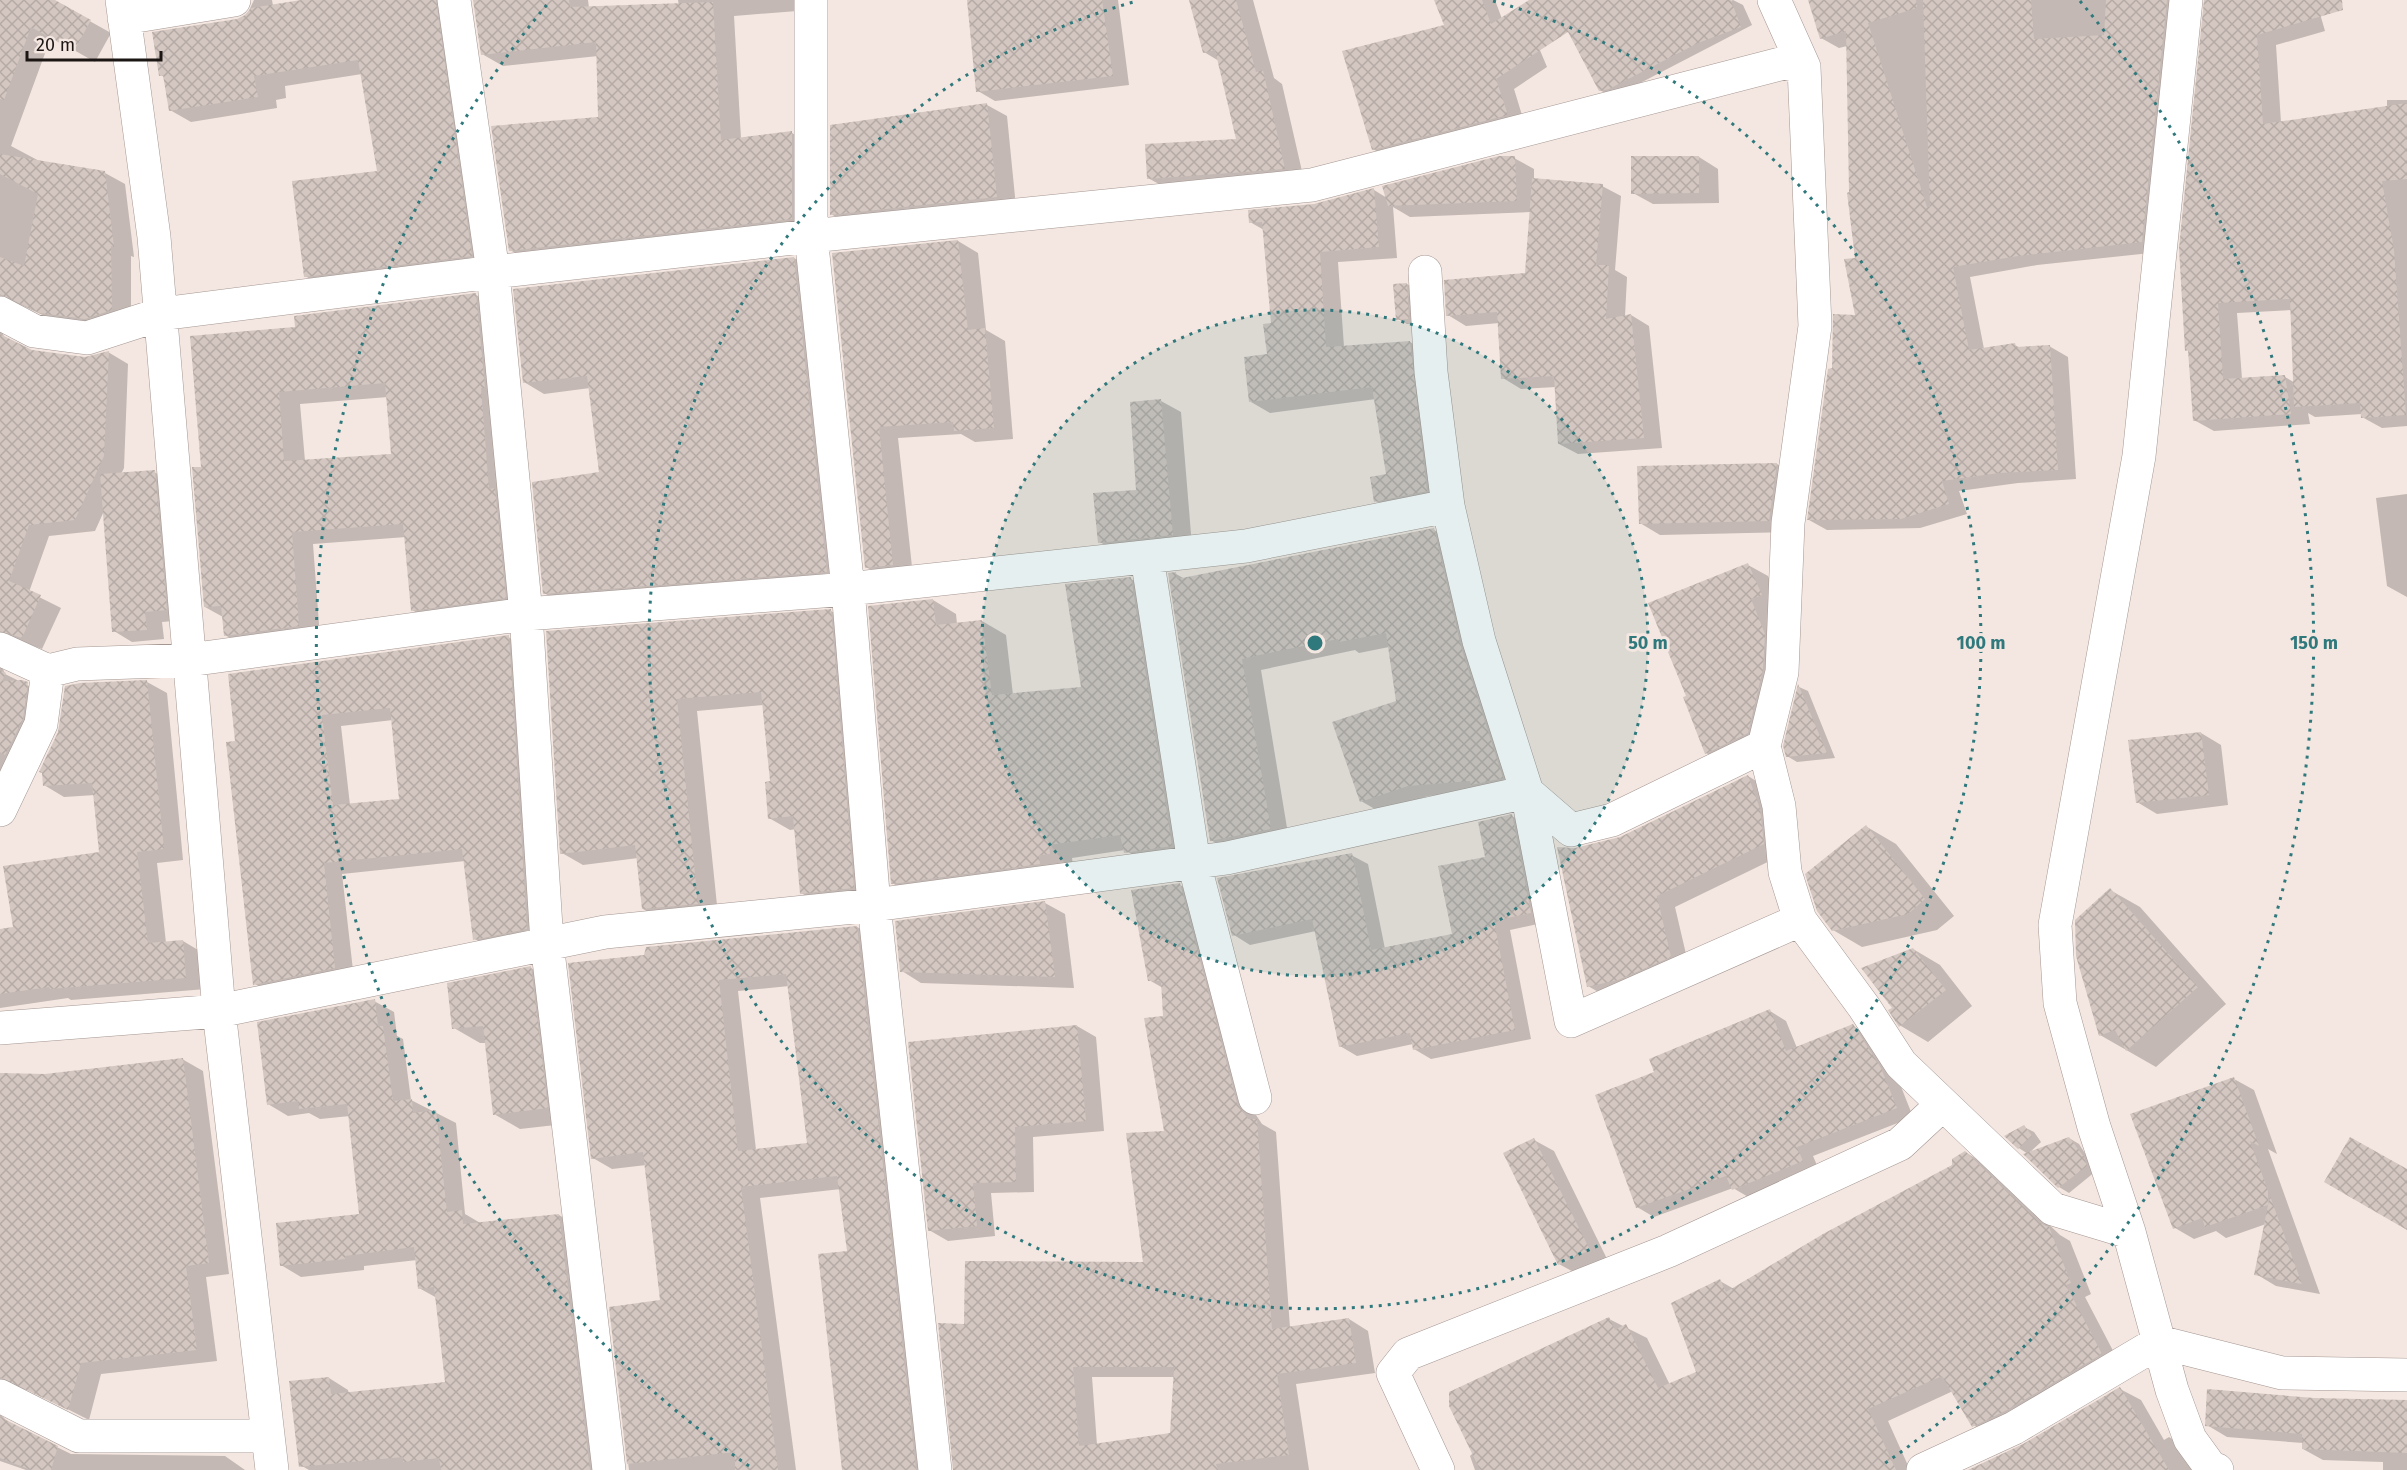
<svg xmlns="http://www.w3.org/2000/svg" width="2407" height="1470" font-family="'Fira Sans',sans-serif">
  <defs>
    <pattern id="building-cross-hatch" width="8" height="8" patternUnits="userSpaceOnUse" patternTransform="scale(1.5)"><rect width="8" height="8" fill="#d4c7c1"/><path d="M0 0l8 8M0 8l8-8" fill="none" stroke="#b5aaa5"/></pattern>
  </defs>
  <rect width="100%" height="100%" fill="#f4e6e0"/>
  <path fill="#0003" fill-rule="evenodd" d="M0,0H52L111,33L95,62L51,37L11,146L43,163L105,173L125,184L134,257L131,256V322L62,324L21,305L11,308L1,327L4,337L31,351L85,358L108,352L128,364L124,468L121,474L154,472L172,482L184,620L162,622L164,639L132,642L114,631L104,511L95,531L49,536L29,592L61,608L42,649L20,641L1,664L5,674L47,695L0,786Z
    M254,0H272L273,6L306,0H460L492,267L326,288L305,276L379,172L362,74L285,86L286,98L276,100L277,108L191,122L170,110L165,77L160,75L247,15Z
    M474,0H588L589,8L679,6L678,0H796L797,11L734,16L741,139L792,133L812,144V230L531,262L510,250L600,118L598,56L503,66L482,54Z
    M968,0H1118L1129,85L995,101L978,91Z
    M1192,0H1253L1274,78L1282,84L1304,180L1168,189L1148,178L1238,140L1219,61L1204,52Z
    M1436,0H1495L1502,19L1529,24L1547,67L1514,89L1525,125L1391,160L1373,149L1447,26Z
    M1733,0L1743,5L1752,25L1619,94L1610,96L1600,90L1583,56Z
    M1809,0H2175L2160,252L2037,265L1970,277L1984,349L2015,345L2020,348L2049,346L2068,357L2076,479L2018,483L1959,491L1967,514L1920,528L1827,530L1809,520L1833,370L1857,316L1847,46L1839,48L1821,38Z
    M2206,0H2316L2325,31L2276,45L2281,123L2387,108V100H2407V426L2382,428L2362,417V414L2315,417L2308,413L2310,424L2214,431L2194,420L2190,352L2187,350ZM2292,310L2295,383L2285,377L2242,379L2237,313Z
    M987,105L1007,116L1016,207L851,226L831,214Z
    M1699,157L1718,169L1719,203L1653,204L1633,193Z
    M1514,158L1534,169V180L1602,186L1621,196L1615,270L1627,277L1625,316L1631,315L1649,326L1662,448L1578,454L1559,444L1556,387L1521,389L1503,378L1499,323L1466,326L1448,315L1526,275L1531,212L1410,217L1393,207L1397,258L1338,262L1344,347L1410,342L1429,353L1446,501L1395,512L1376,501L1388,475L1376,399L1270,413L1251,402L1269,356L1273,324L1264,230L1250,222L1374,190L1387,198Z
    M958,241L978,253L986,330L1005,341L1013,439L975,442L961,434L898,438L913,576L886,579L866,567L833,254Z
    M794,258L814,270L847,582L564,604L544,593L601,473L590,388L544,394L524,382Z
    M1407,284L1416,290L1418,324H1407L1398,319Z
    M476,295L498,307L527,610L434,623L412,610L406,537L313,544L320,638L247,648L225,635L223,617L205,607L203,468L297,329ZM388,397L393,455L305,461L300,404Z
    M1161,401L1181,412L1192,546L1120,554L1100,542L1137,491Z
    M1777,464L1797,476L1789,532L1660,535L1640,523L1639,467Z
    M2407,494V597L2387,586L2376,498Z
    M1434,530L1453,541L1522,789L1428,796L1380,812L1361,801L1398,702L1389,647L1359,653L1355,650L1261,670L1289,840L1230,852L1211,840L1176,574L1185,579Z
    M1748,565L1768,576L1781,607L1767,744L1726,764L1706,753L1688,697Z
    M1131,579L1154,592L1195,859L1149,865L1125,850L1072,858L1073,867L916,896L892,883L933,600L956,614L957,624L982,621L1006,635L1013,695L1082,688Z
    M831,611L852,623L874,900L822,905L801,893L796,829L790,830L769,818L771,783L763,705L697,711L718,915L664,921L643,909L638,858L583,865L562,853L547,633Z
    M508,637L528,648L546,939L494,950L475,939L465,861L342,874L354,979L274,995L255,984L236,743ZM393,720L401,800L350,805L341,726Z
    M147,682L167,693L183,860L157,863L166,943L183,941L203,953L206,989L71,1000L68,998L0,1008V930L15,928L100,853L95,795L64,797L44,785Z
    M1799,687L1808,691L1835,758L1797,762L1787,756L1785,746Z
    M2201,733L2221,745L2228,805L2157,814L2137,802Z
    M1748,776L1766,787L1782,855L1675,907L1689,967L1607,997L1588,986L1576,850L1621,838Z
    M1512,816L1529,826L1547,922L1510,930L1531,1039L1431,1059L1414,1049L1413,1044L1357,1056L1340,1046L1316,931L1250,945L1234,935L1351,855L1368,864L1385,949L1454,935L1487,858Z
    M1867,827L1896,844L1954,916L1937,930L1862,947L1833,930Z
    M1180,885L1199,896L1256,1115L1262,1124L1276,1132L1290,1328L1349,1319L1368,1331L1375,1373L1296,1384L1309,1470H955L965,1325L1144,1263L1166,1133L1163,988L1149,980ZM1092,1377H1175L1172,1435L1097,1445Z
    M2110,890L2140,907L2226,1004L2156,1067L2100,1035Z
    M1045,903L1065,914L1074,988L921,983L902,971Z
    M857,927L877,938L934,1470H843L848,1252L841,1189L760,1198L796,1470H629L610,1308L662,1301L646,1165L612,1169L593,1158L646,957ZM789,986L809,1144L756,1150L738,991Z
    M1913,949L1940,965L1972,1006L1928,1042L1901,1026L1890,1011L1895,1009Z
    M531,968L557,983L573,1123L520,1129L494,1114L486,1043H480L454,1028Z
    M374,1001L394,1012L397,1036L403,1039L411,1100L456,1123L465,1214L482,1224L559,1215L579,1227L608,1470H309L302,1466L329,1378L348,1390L349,1394L447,1383L437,1298L419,1288L417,1260L364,1266V1270L301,1277L281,1265L361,1215L350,1116L320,1119L309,1113L288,1116L268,1104Z
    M1770,1011L1786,1021L1797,1048L1853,1026L1869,1035L1898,1079L1913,1117L1813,1156L1819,1170L1750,1198L1733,1188L1654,1217L1637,1207L1656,1073Z
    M1077,1026L1096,1037L1104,1131L1033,1137L1034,1192L991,1193L995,1236L948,1241L929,1230Z
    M182,1059L203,1071L229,1274L206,1277L217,1361L101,1374L89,1420L30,1390L18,1389L0,1379V1075L45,1076Z
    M2234,1079L2254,1090L2277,1154L2268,1149L2320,1294L2276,1286L2256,1274L2266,1224L2226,1238L2216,1231L2194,1239L2175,1228Z
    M2024,1127L2034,1132L2041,1142L2029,1153L2069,1138L2079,1144L2096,1171L2069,1193L2059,1187L2028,1154L2019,1148Z
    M1534,1140L1554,1151L1608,1261L1579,1275L1559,1264Z
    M1965,1152L1985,1164L2060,1235L2070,1241L2091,1294L2085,1297L2121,1366L1994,1437L1973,1425L1953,1391L1888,1421L1910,1470H1475L1470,1456L1609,1319L1647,1338L1670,1385L1698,1373L1720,1281L1734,1289L1953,1165Z
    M2120,1389L2141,1400L2164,1440L2169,1437L2189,1449L2200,1470H1971L2023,1446Z
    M2314,1399L2407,1402V1470H2383V1462L2323,1460L2303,1449V1443L2227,1437L2207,1425Z
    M0,1414L10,1424L71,1454L225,1456L245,1470H26L0,1461Z"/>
  <path fill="url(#building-cross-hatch)" fill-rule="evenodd" d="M0,0H55L91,20L74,51L31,27L4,100L0,99Z
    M301,0H436L472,256L304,277L292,181L377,171L358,60L254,76L258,97L169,111L163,75L159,76L152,32L237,19L245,15L251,8Z
    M473,0H569L570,7L713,2L721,140L792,131V219L509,251L491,126L598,117L596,42L481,55Z
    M967,0H1102L1113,76L976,92Z
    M1189,0H1236L1256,72L1263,70L1285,169L1147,179L1145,144L1236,139L1215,50L1203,53Z
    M1434,0H1482L1491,24L1529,0H1731L1741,27L1698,43L1609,89L1599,91L1568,32L1496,79L1508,115L1372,150L1342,51L1444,25Z
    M1808,0H1916L1917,8L1868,23L1927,207H1930L1923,0H2031L2034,39L2104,35L2106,0H2167L2142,242L2018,256L1953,267L1969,350L2015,343L2016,347L2050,345L2058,470L1999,473L1942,481L1949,504L1901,519L1807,520L1828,369L1832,368L1833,314L1855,315L1844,259L1855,258L1847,193L1849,192L1846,31L1820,39Z
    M2204,0H2342L2343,10L2257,35L2263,124L2407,103V179L2382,181L2394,250L2406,415L2361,418L2360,403L2294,407L2290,299L2218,303L2223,379L2285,375L2291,414L2193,421L2188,350L2185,351L2179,248Z
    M987,103L997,197L830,215V125Z
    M0,154L105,171L114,247L111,246L112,310L85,319L40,313L0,294V257L24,266L38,194L0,174Z
    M1499,156H1515L1517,201L1388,206L1382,186Z
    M1631,156H1699V193L1631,194Z
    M1532,178L1603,184L1596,265H1609L1606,319L1631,314L1644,438L1558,444L1554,376L1501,379L1497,312L1446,316L1444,280L1525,273Z
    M1374,188L1379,247L1320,252L1326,347L1410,341L1427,491L1374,502L1370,477L1386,474L1372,387L1249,402L1244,357L1267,354L1263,324L1271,323L1262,222L1249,223L1248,210L1314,204Z
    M958,240L968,330L985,328L994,428L954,431L953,422L879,427L893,565L865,568L832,253Z
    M794,257L827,572L543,594L532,482L599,472L587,376L523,383L513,289Z
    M1407,283L1409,319L1396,320L1393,284Z
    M476,293L485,388H481L489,489L495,488L506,598L411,611L403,524L292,532L299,626L224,636L221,606L204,607L192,467H201L190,336L295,327L294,316ZM385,383L391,454L284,461L279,392Z
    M0,334L32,350L85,357L109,351L104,456L75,520L29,525L9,581L41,595L22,638L0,631Z
    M1161,399L1173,535L1098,543L1093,493L1136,490L1130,402Z
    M1777,463L1769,521L1639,524L1637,466Z
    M155,470L167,610L145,612L147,630L112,632L100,474Z
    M1434,528L1461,647L1503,778L1471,785L1470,781L1408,786L1360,802L1332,722L1396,701L1386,633L1339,642L1338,639L1264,654L1242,659L1271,829L1210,841L1168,573L1176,572L1177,579Z
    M1748,563L1762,595L1751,599L1765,634L1763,669L1748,733L1705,754L1683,697L1686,696L1648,603Z
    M1131,577L1172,846L1124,853L1120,835L1049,845L1050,854L1039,855L1040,864L891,884L868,606L933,599L936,625L982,620L992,695L1081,687L1065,584Z
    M831,609L854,888L800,894L793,816L768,819L765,782L770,781L761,692L677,699L698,904L642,909L635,845L560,854L546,631Z
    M509,635L527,929L473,940L462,849L324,863L335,968L253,985L226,742L235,741L228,674ZM390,708L399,799L333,805L322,715Z
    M0,670L6,673L2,681L22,680L28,682L23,719L5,755L0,752Z
    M147,680L164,849L137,852L148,943L183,940L186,978L50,989L49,987L0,994V929L13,927L3,866L99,852L92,783L43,786L42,773L39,772L58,732L65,686L80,683Z
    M1798,684L1827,753L1786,757L1783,746Z
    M2201,732L2209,795L2136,803L2128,740Z
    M1748,775L1760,809L1764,844L1657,896L1671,957L1618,980L1587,987L1557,847L1575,848L1620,837Z
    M1512,814L1531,913L1494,921L1515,1030L1413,1050L1410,1033L1339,1047L1312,919L1232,936L1217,878L1352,853L1371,950L1452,934L1438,866L1485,857L1478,822Z
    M1866,825L1925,899L1908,914L1832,931L1817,911L1805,874Z
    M1180,883L1237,1103L1248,1119H1257L1272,1329L1349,1318L1356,1363L1277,1374L1289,1455L1216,1464L1218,1470H953L938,1323L964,1324L965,1261L1143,1262L1126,1133L1164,1131L1144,1018L1163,1016L1161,981H1148L1131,890ZM1073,1367H1174L1170,1433L1079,1446Z
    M2110,888L2198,987L2126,1051L2115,1030L2099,1036L2076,956L2075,920Z
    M1045,901L1055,977L900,972L895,921Z
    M857,926L916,1470H842L818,1254L847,1251L837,1176L741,1187L778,1470H735V1452L627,1464L609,1307L660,1300L643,1152L591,1159L568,963L644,955L646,947ZM786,974L807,1143L738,1151L719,980Z
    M1913,948L1946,990L1899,1027L1888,1010L1892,1008L1861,968Z
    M531,966L548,1108L493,1115L483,1026L452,1029L447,983Z
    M375,999L378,1026H383L393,1101L412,1099L413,1113L436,1110L447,1212L462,1210L463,1224L559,1214L590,1470H441L439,1458L403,1462V1457L299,1467L289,1381L329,1377L331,1394L445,1382L434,1287L418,1289L414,1247L345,1256V1259L280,1266L276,1223L359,1214L347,1104L299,1109L298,1101L267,1105L257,1022Z
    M1770,1009L1786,1051L1853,1024L1881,1068L1897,1108L1797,1147L1803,1161L1732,1190L1726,1176L1636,1208L1595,1095L1654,1072L1649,1059Z
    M1077,1025L1086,1121L1015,1127L1016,1182L973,1183L977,1226L928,1231L908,1042Z
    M183,1058L209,1263L186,1266L197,1350L81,1363L68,1410L0,1377V1073L45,1074Z
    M2234,1077L2259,1146L2250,1141L2268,1191V1205L2270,1196L2302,1284L2254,1275L2268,1205L2205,1227L2202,1218L2173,1229L2130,1114Z
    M2024,1125L2032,1136L2018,1149L2004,1136Z
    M2069,1137L2084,1157L2087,1166L2058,1188L2023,1154Z
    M2350,1137L2407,1169V1230L2324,1182Z
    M1534,1138L1590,1250L1558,1265L1503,1153Z
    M1965,1151L2040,1223L2049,1227L2071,1283L2066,1285L2102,1354L2005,1411L1972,1427L1942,1376L1868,1409L1896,1470H1480L1449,1406V1392L1609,1317L1615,1330L1626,1324L1658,1388L1696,1372L1671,1303L1720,1279L1726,1292L1823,1234L1952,1165V1159Z
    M2120,1387L2169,1470H1968L2023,1444Z
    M2207,1389L2314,1398L2407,1400V1453L2302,1449V1434L2205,1426Z
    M0,1417L58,1446L51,1470H31L0,1458Z"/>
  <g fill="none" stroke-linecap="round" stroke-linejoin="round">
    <defs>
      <path id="street" d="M122,0L154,237L219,1011L272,1470
        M454,0L493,272L526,614L547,943L609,1470
        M811,0V236L848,589L874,905L935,1470
        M1774,0L1804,67
        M2186,0L2139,456L2055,925L2060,1003L2094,1127L2129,1232L2172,1390L2190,1439L2211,1468L2217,1470
        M124,18L234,0
        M0,313L34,331L87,338L161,314L493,272L811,236L1312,185L1784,63L1804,67L1815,326L1788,523L1782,672L1764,746L1779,806L1785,872L1800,920L1864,1007L1901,1064L2053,1209L2129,1232
        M1448,506L1479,641L1527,792L1571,1021L1800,920
        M1147,557L1194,863L1255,1098
        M0,649L48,671L77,664L189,660L526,614L848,589L1246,546L1448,506L1431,372L1425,272
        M0,810L41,724L48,671
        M0,1028L219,1011L605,932L874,905L1227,858L1527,792L1571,830L1612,820L1764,746
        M0,1396L79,1436H268
        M1438,1470L1393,1373L1408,1354L1668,1251L1900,1144L1943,1104
        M1923,1470L2014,1428L2159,1342L2282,1373L2407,1375"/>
    </defs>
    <use href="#street" stroke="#a49792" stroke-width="34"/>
    <use href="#street" stroke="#fff" stroke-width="33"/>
  </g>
  <circle cx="1315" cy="643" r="333" fill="#2f787c" fill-opacity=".12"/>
  <g fill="none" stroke="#2f787c" stroke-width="3" stroke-dasharray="3 6">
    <circle cx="1315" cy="643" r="333"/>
    <path d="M1493 1A666 666 0 1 1 1137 1"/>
    <path d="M749 1466A999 999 0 0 1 550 1M2080 1A999 999 0 0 1 1881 1466"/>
  </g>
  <circle cx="1315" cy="643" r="9" fill="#2f787c" stroke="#f4e6e0" stroke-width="3"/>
  <g font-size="18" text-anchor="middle" font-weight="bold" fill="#2f787c" stroke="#f4e6e0" stroke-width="6" stroke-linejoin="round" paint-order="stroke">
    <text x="1648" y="649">50 m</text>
    <text x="1981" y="649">100 m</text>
    <text x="2314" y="649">150 m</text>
  </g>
  <path d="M27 51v9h134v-9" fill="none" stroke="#1b1614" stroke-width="3"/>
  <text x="36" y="51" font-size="18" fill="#1b1614" stroke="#f4e6e0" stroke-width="4.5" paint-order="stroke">20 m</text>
</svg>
